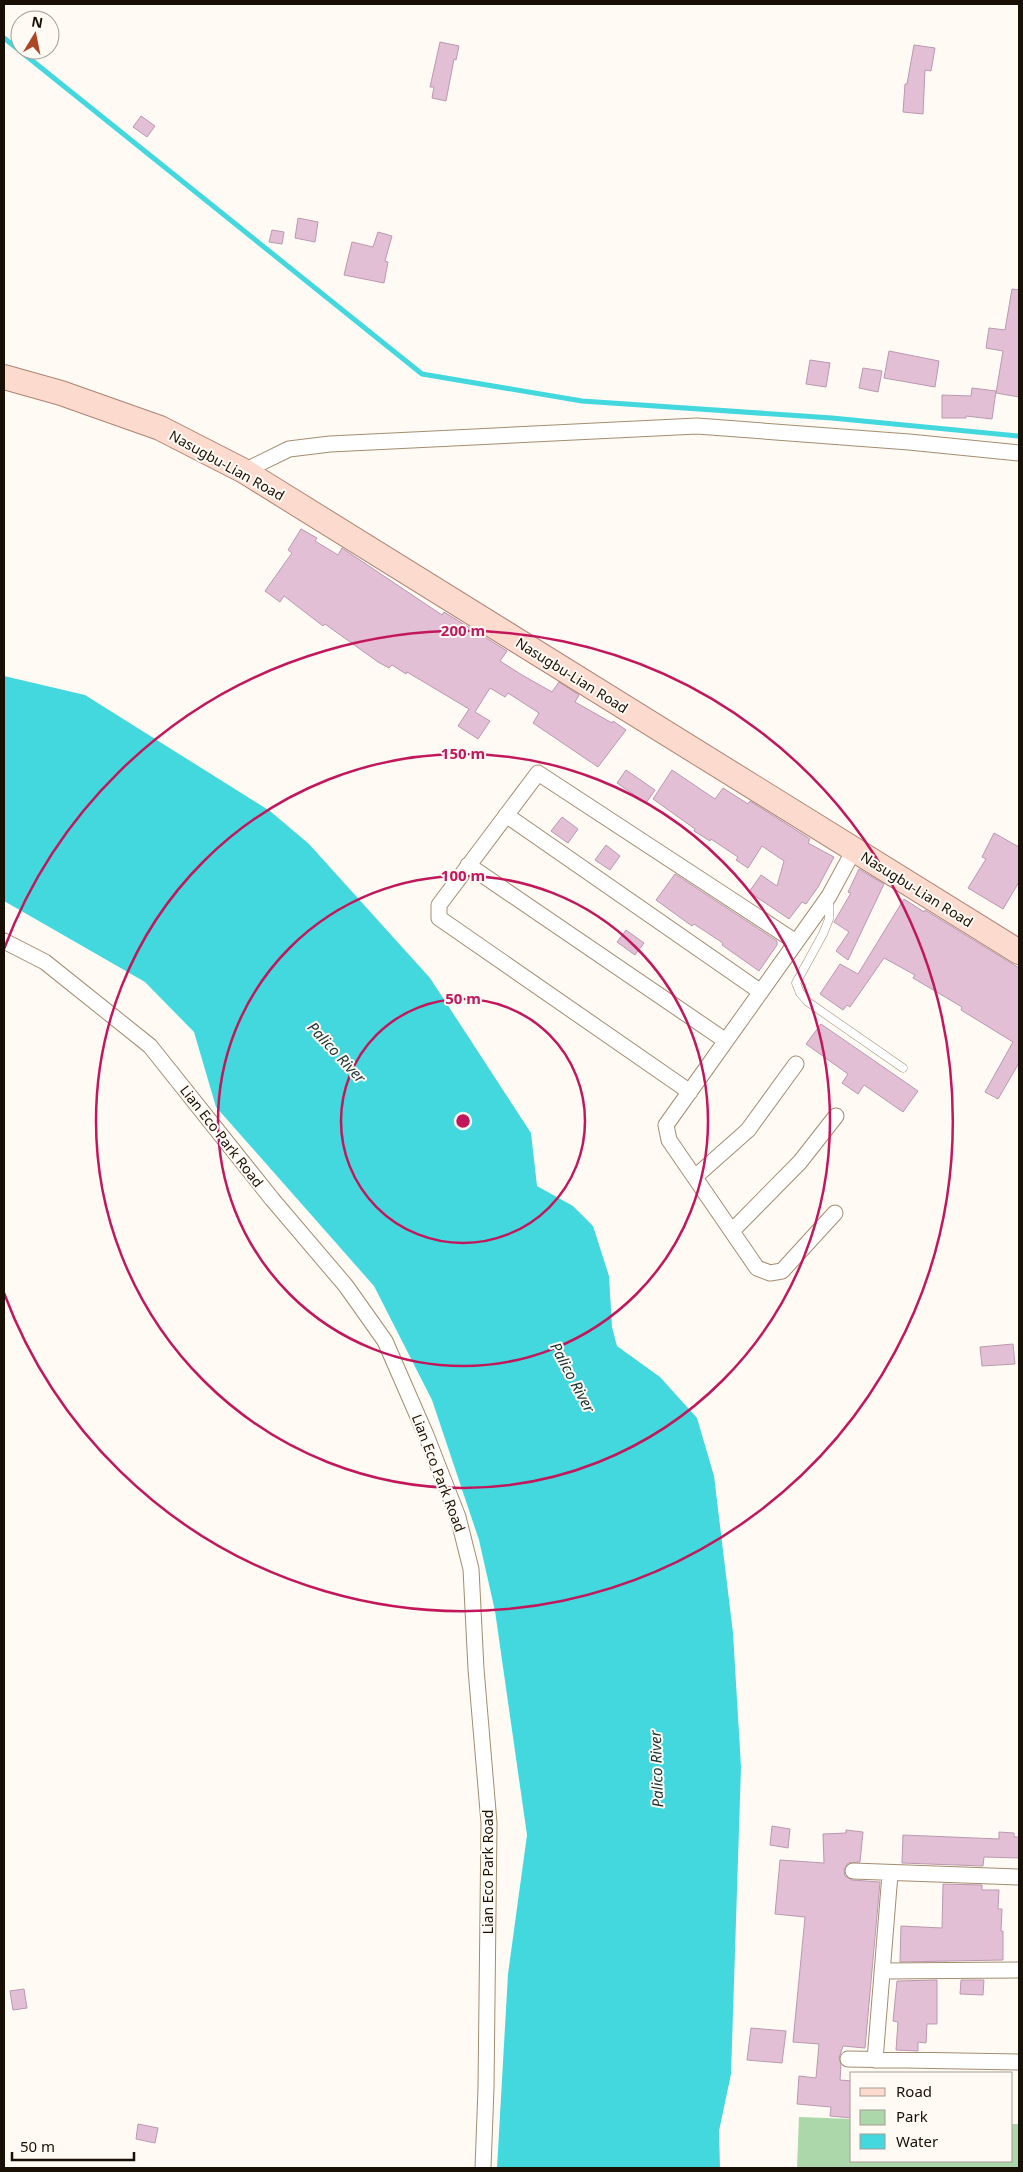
<svg xmlns="http://www.w3.org/2000/svg" width="1023" height="2172" font-family="'Noto Sans',sans-serif">
  <rect width="100%" height="100%" fill="#fffaf4"/>
  <path fill="#acd7ab" d="M799,2117L852,2119V2161H1012V2124H1019V2168H797Z"/>
  <path fill="#42d8de" d="M4,676L85,695L270,811L309,844L430,978L531,1133L537,1186L573,1206L593,1226L609,1276L612,1327L617,1346L660,1377L697,1418L714,1476L733,1633L741,1767L731,2074L719,2131L720,2168H497L508,1974L527,1835L495,1611L479,1540L432,1400L374,1286L216,1107L194,1032L145,982L4,901Z"/>
  <g fill="none" stroke-linecap="round" stroke-linejoin="round">
    <path stroke="#42d8de" stroke-width="5" d="M4,38L422,374L582,401L832,418L1019,436"/>
  </g>
  <path fill="#e2bfd5" stroke="#ba99ae" d="M440,42L459,46L456,60L454,59L446,101L432,98L434,87H430Z
    M914,45L935,48L931,71L925,70L923,114L903,112L905,84H907Z
    M141,116L155,126L147,137L133,127Z
    M298,218L318,222L315,242L295,238Z
    M272,230L284,232L282,244L269,242Z
    M378,232L392,236L385,261L388,262L384,283L344,275L352,242L373,247Z
    M1012,289L1019,290V397L996,393L1003,351L986,348L989,328L1005,330Z
    M889,351L939,361L935,387L884,378Z
    M810,360L830,363L826,387L806,384Z
    M863,368L882,371L878,392L859,388Z
    M972,388L996,391L992,419L966,416V418H942V395L971,396Z
    M301,529L317,538L315,541L338,555L342,548L442,615L444,612L491,641L507,651L500,661L522,675L552,692L559,682L579,695L575,702L612,723L613,721L626,730L598,767L533,723L539,713L508,693L505,697L490,688L475,712L490,721L478,739L458,726L469,709L407,672L406,674L392,665L389,668L378,662L325,624L323,626L284,596L280,602L265,591L292,553L288,550Z
    M626,770L655,790L646,803L617,783Z
    M672,770L715,799L723,788L748,804L750,801L810,839L808,843L834,857L818,887L806,904L802,902L789,919L749,892L761,875L777,886L784,861L762,846L748,868L736,860L738,857L711,839L710,841L694,831L695,829L653,799Z
    M562,817L578,829L568,843L551,831Z
    M994,833L1019,847V882L1003,909L968,888L986,859L982,857Z
    M606,845L620,856L610,870L595,860Z
    M859,869L884,884L848,960L836,951L849,932L834,922L851,893L848,892Z
    M675,874L777,941V945L759,971L722,945L723,943L694,924L692,926L656,900Z
    M904,899L924,912L925,910L1019,968V1063L998,1099L985,1092L1013,1042L961,1010L962,1007L913,978L915,975L884,958L850,1007L847,1005L843,1010L820,994L840,964L858,974Z
    M626,930L644,943L635,955L617,942Z
    M821,1024L918,1091L903,1112L864,1085L858,1094L842,1083L848,1074L806,1044Z
    M1013,1344L1015,1364L982,1366L980,1347Z
    M772,1826L790,1829L788,1848L770,1845Z
    M846,1830L863,1832L860,1862L848,1863L844,1870L845,1876L852,1880L880,1882L865,2048L843,2046L839,2058L841,2065L840,2080L852,2081V2118L830,2116L831,2107L797,2104L799,2076L816,2078L819,2044L793,2042L805,1917L775,1914L780,1860L824,1863L823,1834L846,1833Z
    M999,1832L1014,1833V1837H1019V1858L984,1857L983,1866L902,1863L903,1835L999,1839Z
    M943,1884L982,1885V1890H999L998,1909H1002L1001,1931H1003V1960L900,1962L901,1926L942,1928Z
    M937,1980V2024H927L926,2043L918,2042V2051L896,2050L898,2022L893,2021L897,1981Z
    M961,1980H984L983,1995L960,1994Z
    M24,1989L27,2008L13,2010L10,1991Z
    M751,2028L786,2031L782,2063L747,2060Z
    M138,2124L158,2128L155,2143L136,2139Z"/>
  <g fill="none" stroke-linecap="round" stroke-linejoin="round">
    <defs>
      <path id="service" d="M829,898V919L823,934L796,983L800,993L808,1002L903,1068"/>
      <path id="minor" d="M244,471L289,449L330,444L697,426L909,442L1019,453
        M506,815L761,992
        M468,865L726,1041
        M4,941L45,962L150,1046L272,1199L346,1286L385,1341L426,1435L458,1517L471,1569L476,1669L489,1823L486,2088L483,2168
        M690,1092L439,918V905L538,773L796,942
        M695,1177L748,1130L796,1064
        M835,1213L782,1271L770,1273L757,1268L669,1140L666,1125L829,896L854,850
        M732,1231L800,1162L836,1116
        M853,1871L1019,1877
        M882,1971L1019,1970
        M848,2059L1019,2062
        M875,2060L890,1874"/>
      <path id="primary" d="M4,377L61,393L160,428L244,471L1019,952"/>
    </defs>
    <use href="#service" stroke="#a38d6f" stroke-width="9"/>
    <use href="#minor" stroke="#a38d6f" stroke-width="17"/>
    <use href="#primary" stroke="#ac8373" stroke-width="26"/>
    <use href="#service" stroke="#fff" stroke-width="8"/>
    <use href="#minor" stroke="#fff" stroke-width="15"/>
    <use href="#primary" stroke="#fddace" stroke-width="24"/>
  </g>
  <g fill="none" stroke="#c2185b" stroke-width="2.5">
    <circle cx="463" cy="1121" r="122"/>
    <circle cx="463" cy="1121" r="245"/>
    <circle cx="463" cy="1121" r="367"/>
    <path d="M4 949A490 490 0 1 1 4 1293"/>
  </g>
  <g text-anchor="middle" dominant-baseline="central" stroke-width="4" stroke-linejoin="round" paint-order="stroke">
    <g font-size="14" fill="#181005" stroke="#fffaf4">
      <text transform="translate(227 465) rotate(29)">Nasugbu-Lian Road</text>
      <text transform="translate(572 675) rotate(32)">Nasugbu-Lian Road</text>
      <text transform="translate(917 889) rotate(32)">Nasugbu-Lian Road</text>
      <text transform="translate(222 1136) rotate(52)">Lian Eco Park Road</text>
      <text transform="translate(439 1473) rotate(69)">Lian Eco Park Road</text>
      <text transform="translate(487 1872) rotate(-90)">Lian Eco Park Road</text>
    </g>
    <g font-size="15" font-style="italic" fill="#1a3233" stroke="#fffaf4">
      <text transform="translate(337 1052) rotate(47)">Palico River</text>
      <text transform="translate(573 1377) rotate(62)">Palico River</text>
      <text transform="translate(656 1769) rotate(-92)">Palico River</text>
    </g>
  </g>
  <circle cx="463" cy="1121" r="8" fill="#c2185b" stroke="#fffaf4" stroke-width="2.5"/>
  <g font-size="15" text-anchor="middle" font-weight="bold" fill="#c2185b" stroke="#fffaf4" stroke-width="4" stroke-linejoin="round" paint-order="stroke">
    <text x="463" y="636">200 m</text>
    <text x="463" y="759">150 m</text>
    <text x="463" y="881">100 m</text>
    <text x="463" y="1004">50 m</text>
  </g>
  <rect width="1023" height="2172" fill="none" stroke="#181005" stroke-width="10"/>
  <rect x="850" y="2072" width="162" height="90" fill="#fffaf4" stroke="#a39c94"/>
  <rect x="860" y="2088" width="25" height="8" fill="#fddace" stroke="#a39c94"/>
  <text x="896" y="2097" font-size="15" fill="#181005">Road</text>
  <rect x="860" y="2110" width="25" height="15" fill="#acd7ab" stroke="#a39c94"/>
  <text x="896" y="2122" font-size="15" fill="#181005">Park</text>
  <rect x="860" y="2134" width="25" height="15" fill="#42d8de" stroke="#a39c94"/>
  <text x="896" y="2147" font-size="15" fill="#181005">Water</text>
  <g transform="translate(35 35) rotate(10)"><circle r="24" fill="#fffaf4" stroke="#a39c94"/>
  <path d="M0-4L9 19L0 12L-9 19Z" fill="#ae4626"/>
  <text y="-8" font-size="14" font-weight="bold" text-anchor="middle" fill="#181005">N</text>
  </g>
  <path d="M12 2152v8h122v-8" fill="none" stroke="#181005" stroke-width="2.5"/>
  <text x="20" y="2152" font-size="15" fill="#181005" stroke="#fffaf4" stroke-width="4" paint-order="stroke">50 m</text>
</svg>
